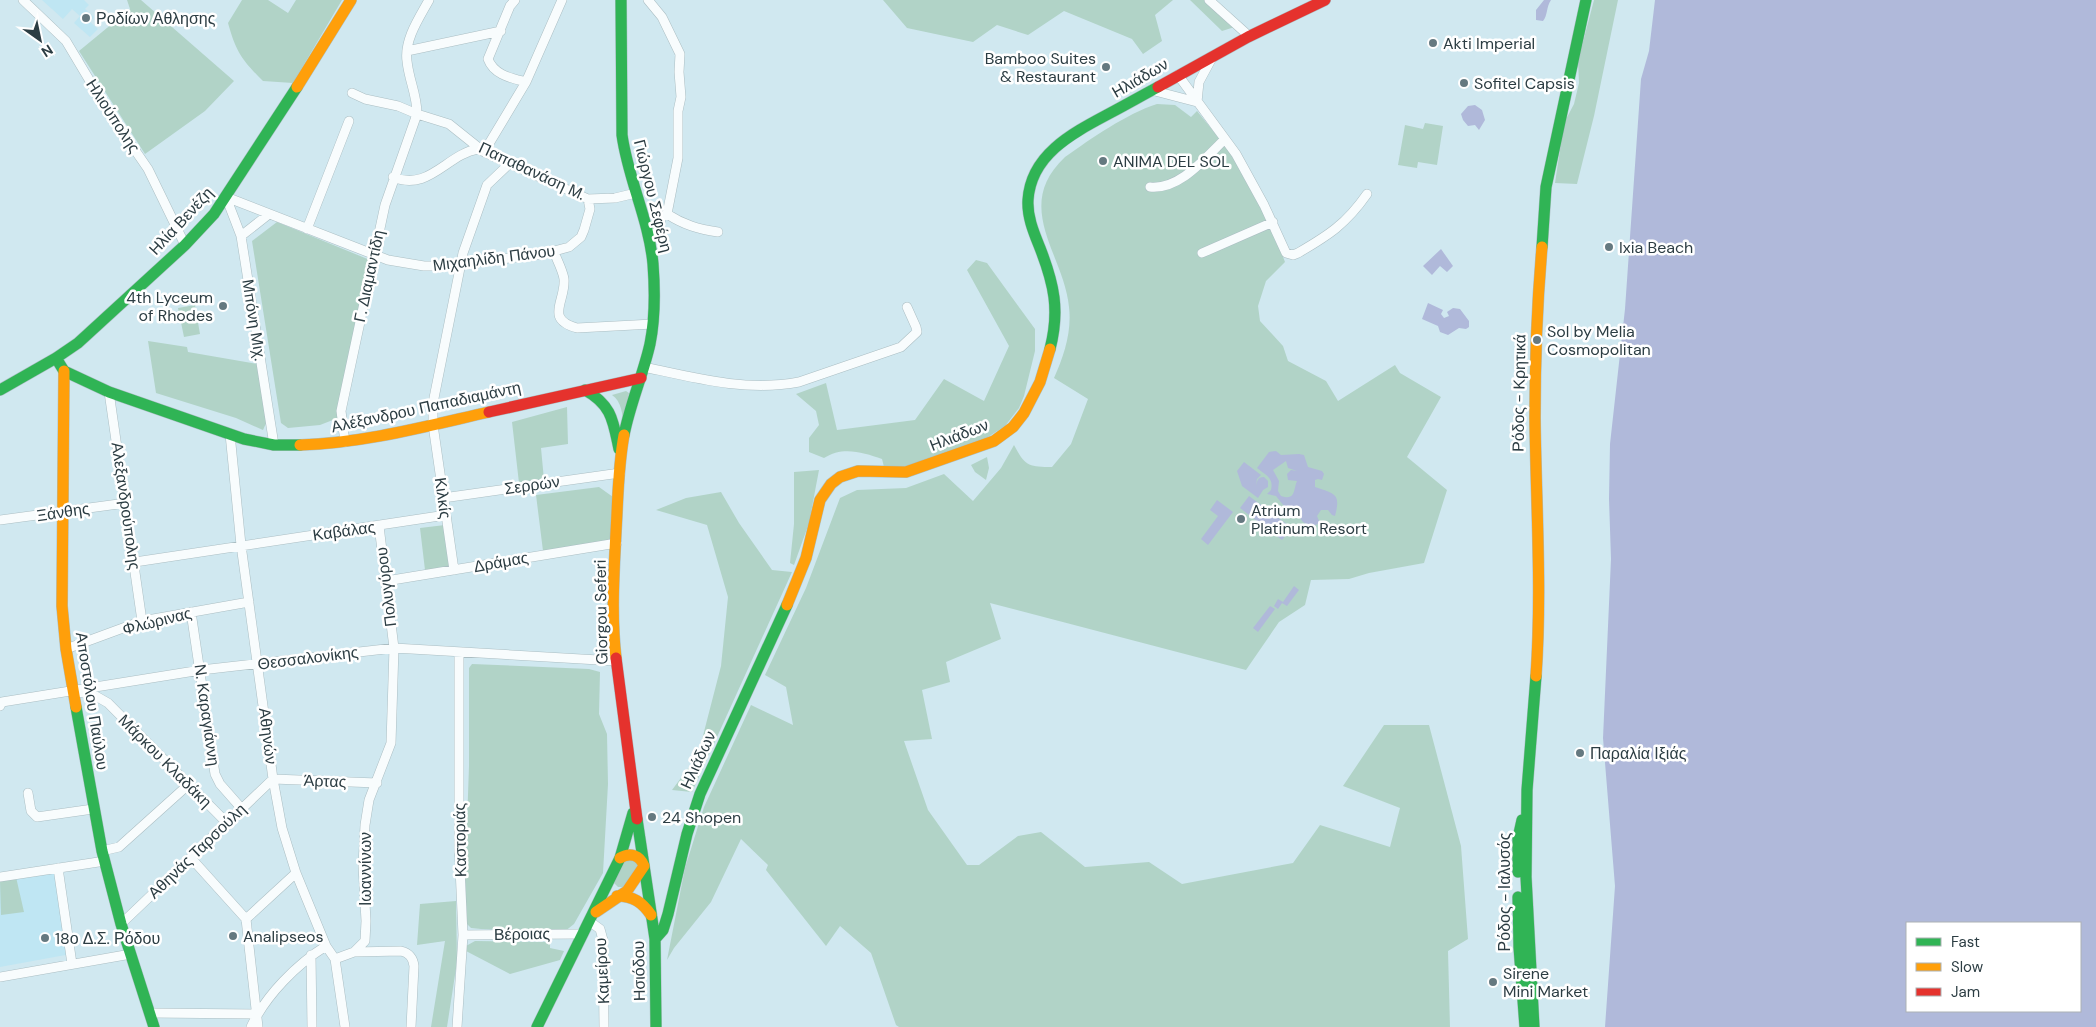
<svg xmlns="http://www.w3.org/2000/svg" width="2096" height="1027" font-family="'DM Sans',sans-serif">
  <rect width="100%" height="100%" fill="#d0e8f0"/>
  <path fill="#bfe6f3" d="M42,0H84L89,5L85,9L94,17L90,22L98,29L90,37L74,23L80,16L72,9L63,19Z
    M57,868L71,954L0,967V877Z"/>
  <path fill="#b1d3c7" d="M127,0H141L234,81L205,111L145,154L79,51L130,9Z
    M242,0H268L288,13L296,0H342L293,83L263,81C242,60 236,52 228,23Z
    M883,0H1173L1155,15L1162,41L1143,54L1132,39L1064,11L1028,35L997,25L973,42L907,28Z
    M1190,0H1208L1241,25L1222,31Z
    M1594,0H1618L1594,116L1577,184L1555,183L1564,123L1574,104L1579,83L1578,61Z
    M1157,104L1175,105L1191,117L1197,111L1227,148L1268,217L1285,262L1266,281L1258,306L1260,321L1283,346L1288,361L1326,381L1338,401L1395,365L1400,373L1441,397L1407,457L1447,490L1424,563L1369,573L1349,579L1311,580L1305,605L1279,622L1246,670L990,603L1001,639L946,662L950,682L922,690L932,739L904,741L928,810L967,865H979L1018,836L1041,832L1085,867L1149,862L1182,884L1293,863L1320,825L1390,847L1400,808L1343,786L1384,725H1429L1461,846L1468,939L1448,951L1450,1027H899L896,1025L871,953L840,926L826,946L766,870L768,865L741,839L711,902L674,948L667,960L685,868L704,807L751,705L793,725L786,687L765,675L806,588L840,498L857,490L906,488L944,474L973,501L1001,468L1014,445C1025,466 1029,467 1052,467L1071,444L1088,399L1054,378C1064,356 1072,331 1069,307C1064,254 1012,207 1065,157C1092,138 1126,114 1157,104Z
    M1425,123L1443,126L1437,165L1418,162L1417,168L1398,165L1405,125L1423,129Z
    M277,222L370,260L338,418L320,425L288,428L281,423L252,241Z
    M976,260L987,263L1035,329V351L1024,396L1019,408L1005,426L988,437L923,460L908,469L884,467L882,459C863,452 842,446 824,458L809,452V438L819,425L816,411L796,394L826,383L837,430L915,420L944,379L984,401L1009,346L967,270Z
    M195,305L200,334L184,337L178,308Z
    M148,341L187,347L188,352L258,364L268,419L263,430L236,418L156,393Z
    M626,391L629,393L624,425C622,414 622,402 612,395Z
    M567,407L568,444L541,448L544,480L519,483L512,422Z
    M987,457L989,468L986,480L975,472L971,465Z
    M819,470L809,523L794,565L790,563L794,524V472Z
    M599,487L613,497L612,541L543,551L536,495Z
    M721,492L739,523L772,570L792,572L692,792L672,790L698,755L721,666L728,597L707,525L656,510L686,498Z
    M445,525L450,567L425,570L420,528Z
    M472,664L589,669L600,672L599,714L607,734L608,784L603,873L574,924L564,932L481,929L471,928L467,924L465,881L469,766V668Z
    M629,857L638,865L623,887H618L614,883L623,861Z
    M16,877L24,912L1,915L0,881Z
    M456,901L457,962L447,1027H431L445,941L417,945L420,904Z
    M475,941L550,942V948L564,951L560,960L510,974L466,951V946Z"/>
  <path fill="#b0b9da" fill-rule="evenodd" d="M1544,0H1551C1546,7 1548,15 1543,21L1536,20V10Z
    M1655,0H2096V1027H1605L1615,886L1603,738L1611,559L1609,499L1610,444L1625,309L1641,79L1649,51ZM1907,923H2080V1011H1907Z
    M1475,105L1482,110L1485,120L1479,130L1475,125L1468,126L1463,120L1461,114L1468,106Z
    M1441,249L1453,266L1447,272L1440,266L1432,275L1423,266Z
    M1428,303L1443,310L1441,314L1444,318L1449,316L1447,312L1453,308L1460,309L1469,321V327L1466,329L1459,328L1448,335L1440,332L1438,326L1422,319Z
    M1276,451L1281,455L1299,454L1304,455L1308,467L1322,471L1324,474L1322,480L1318,479L1315,480V487C1335,494 1341,493 1335,516L1332,515L1328,510H1321L1317,516L1320,523L1311,527L1303,522L1294,511L1284,506L1276,496L1267,494L1271,490C1274,477 1265,475 1257,468L1269,452ZM1286,461L1288,468L1297,471L1291,470L1287,474L1288,480L1297,481C1293,490 1296,501 1281,496L1278,491L1279,481L1273,470Z
    M1244,462L1261,475L1257,479L1256,486C1257,482 1257,477 1264,477L1268,481V487L1263,490L1258,498L1242,486L1237,471Z
    M1249,496L1292,528L1282,540L1240,508Z
    M1217,500L1233,512L1208,545L1201,539L1218,516L1210,510Z
    M1294,586L1299,590L1287,606L1282,603L1278,609L1274,606L1278,599L1283,602Z
    M1270,606L1275,609L1258,632L1253,628Z"/>
  <g fill="none" stroke-linecap="round" stroke-linejoin="round">
    <defs>
      <path id="street" d="M23,0L66,41L106,108L148,169L185,245
        M515,0L510,6L488,59C494,75 511,78 526,82
        M648,0L662,17L680,54L679,72L681,97L678,111V158L667,214
        M1209,0L1249,36
        M407,51L501,31
        M1178,75L1236,154L1264,205L1286,253L1293,255L1298,253C1329,235 1346,224 1367,194
        M1151,90L1197,102
        M352,93L365,99L398,106L417,114L449,124L484,152L588,199L615,198L636,193
        M1197,102L1199,82L1213,56
        M484,152L526,82L562,0
        M393,177C429,192 447,154 478,149
        M1150,187C1180,190 1205,158 1225,139
        M226,197L388,260L424,266H444L543,254L569,247L581,237L584,230L590,209L588,199
        M226,197L241,236L274,445
        M307,229L349,121
        M241,236L269,214
        M648,236L659,231L661,217L667,214C684,225 698,229 718,232
        M554,252C557,260 563,271 564,279C566,301 544,319 577,328L653,324
        M1202,253L1273,222
        M644,367C695,378 747,392 799,382L901,347L917,332L916,327L907,307
        M109,392L142,621
        M230,434L241,545L273,779L282,828L296,873L326,946L335,959L345,1027
        M345,442L341,411L385,205L417,114C417,94 409,81 407,61C404,40 419,18 429,0
        M443,498L620,473
        M0,520L126,503
        M135,562L446,515
        M454,570L433,425V403L463,253L487,185L509,164
        M386,581L617,543
        M191,612L215,774L220,784L242,809
        M66,649L142,621L249,602
        M78,692L94,695L108,703L227,823
        M0,706L2,702L201,670L394,648L616,661
        M28,793L31,811L37,817L93,809
        M102,851L119,847L188,785
        M191,858L246,919L258,1027
        M58,868L72,964
        M0,877L105,861
        M246,919L296,873
        M589,921L600,929L603,940L604,1027
        M121,924L273,779L377,783
        M463,935L582,934
        M354,952L401,951C409,953 413,957 414,966L411,1027
        M311,955L312,1027
        M335,959L354,952L365,941L366,921L363,866L365,825L369,800L391,743L394,648L379,526
        M0,977L131,954
        M150,1013L257,1014
        M251,1027C266,995 297,964 326,946
        M457,1027L463,935L459,845V652"/>
      <path id="fast" d="M621,0L622,135C628,179 649,220 653,264C655,290 655,319 650,344C643,375 630,404 624,435
        M1542,247L1546,187L1586,0
        M1050,349C1060,310 1054,284 1040,248C1034,233 1027,217 1028,200C1031,152 1077,131 1114,111C1129,103 1143,95 1158,87
        M56,358L64,371L109,392L244,439L274,445H300
        M0,390L56,358L78,343L185,245L214,214L297,87
        M585,390C612,405 613,421 619,449
        M76,707L102,851L121,924L154,1027
        M637,819L655,939L656,1027
        M1518,872V838L1522,820
        M1518,897L1519,947L1525,1027
        M655,939L663,930L668,914L687,834L700,794L787,605
        M537,1027L620,858L633,813
        M1534,1027L1526,877L1527,790L1536,676"/>
      <path id="slow" d="M297,87L351,0
        M64,371L62,606L66,649L76,707
        M300,445C365,443 427,426 489,412
        M787,605L806,558L820,500L831,484L840,477L858,471L906,472L994,441L1013,427L1024,413L1040,382L1050,349
        M616,658C611,616 614,573 616,531C618,499 618,467 624,435
        M1536,676C1542,590 1536,504 1535,418C1535,361 1537,304 1542,247
        M617,896C633,896 642,902 651,915
        M596,912L627,891L644,866C640,855 630,852 620,858"/>
      <path id="jam" d="M1158,87L1248,37L1325,0
        M489,412L641,378
        M616,658L637,819"/>
    </defs>
    <use href="#street" stroke="#abbec3" stroke-width="10"/>
    <use href="#fast" stroke="#abbec3" stroke-width="12"/>
    <use href="#slow" stroke="#abbec3" stroke-width="12"/>
    <use href="#jam" stroke="#abbec3" stroke-width="12"/>
    <use href="#street" stroke="#f8fcfd" stroke-width="9"/>
    <use href="#fast" stroke="#30b455" stroke-width="11"/>
    <use href="#slow" stroke="#ff9f0a" stroke-width="11"/>
    <use href="#jam" stroke="#e5322d" stroke-width="11"/>
  </g>
  <g fill="#657980" stroke="#fff" stroke-width="2">
    <circle cx="86" cy="18" r="5"/>
    <circle cx="1433" cy="43" r="5"/>
    <circle cx="1106" cy="67" r="5"/>
    <circle cx="1464" cy="83" r="5"/>
    <circle cx="1103" cy="161" r="5"/>
    <circle cx="1609" cy="247" r="5"/>
    <circle cx="223" cy="306" r="5"/>
    <circle cx="1537" cy="340" r="5"/>
    <circle cx="1241" cy="519" r="5"/>
    <circle cx="1580" cy="753" r="5"/>
    <circle cx="652" cy="817" r="5"/>
    <circle cx="233" cy="936" r="5"/>
    <circle cx="45" cy="938" r="5"/>
    <circle cx="1493" cy="982" r="5"/>
  </g>
  <g text-anchor="middle" dominant-baseline="central" stroke-width="5" stroke-linejoin="round" paint-order="stroke">
    <g font-size="16" fill="#2c3d43" stroke="#fff" text-anchor="start">
      <text x="96" y="18">Ροδίων Αθλησης</text>
      <text x="1443" y="43">Akti Imperial</text>
      <text x="1096" y="58" text-anchor="end">Bamboo Suites<tspan x="1096" dy="18">&amp; Restaurant</tspan></text>
      <text x="1474" y="83">Sofitel Capsis</text>
      <text x="1113" y="161">ANIMA DEL SOL</text>
      <text x="1619" y="247">Ixia Beach</text>
      <text x="213" y="297" text-anchor="end">4th Lyceum<tspan x="213" dy="18">of Rhodes</tspan></text>
      <text x="1547" y="331">Sol by Melia<tspan x="1547" dy="18">Cosmopolitan</tspan></text>
      <text x="1251" y="510">Atrium<tspan x="1251" dy="18">Platinum Resort</tspan></text>
      <text x="1590" y="753">Παραλία Ιξιάς</text>
      <text x="662" y="817">24 Shopen</text>
      <text x="243" y="936">Analipseos</text>
      <text x="55" y="938">18ο Δ.Σ. Ρόδου</text>
      <text x="1503" y="973">Sirene<tspan x="1503" dy="18">Mini Market</tspan></text>
    </g>
    <g font-size="16" fill="#2c3d43" stroke="#fff">
      <text transform="translate(1140 78) rotate(-30)">Ηλιάδων</text>
      <text transform="translate(113 116) rotate(57)">Ηλιούπολης</text>
      <text transform="translate(532 171) rotate(25)">Παπαθανάση Μ.</text>
      <text transform="translate(653 196) rotate(76)">Γιώργου Σεφέρη</text>
      <text transform="translate(181 221) rotate(-47)">Ηλία Βενέζη</text>
      <text transform="translate(494 258) rotate(-7)">Μιχαηλίδη Πάνου</text>
      <text transform="translate(369 276) rotate(-78)">Γ. Διαμαντίδη</text>
      <text transform="translate(254 320) rotate(81)">Μπόνη Μιχ.</text>
      <text transform="translate(1519 393) rotate(-89)">Ρόδος - Κρητικά</text>
      <text transform="translate(426 407) rotate(-12)">Αλέξανδρου Παπαδιαμάντη</text>
      <text transform="translate(959 435) rotate(-21)">Ηλιάδων</text>
      <text transform="translate(532 485) rotate(-8)">Σερρών</text>
      <text transform="translate(443 498) rotate(82)">Κιλκίς</text>
      <text transform="translate(126 506) rotate(82)">Αλεξανδρούπολης</text>
      <text transform="translate(63 512) rotate(-8)">Ξάνθης</text>
      <text transform="translate(344 531) rotate(-8)">Καβάλας</text>
      <text transform="translate(501 562) rotate(-10)">Δράμας</text>
      <text transform="translate(386 587) rotate(-97)">Πολυγύρου</text>
      <text transform="translate(601 612) rotate(-91)">Giorgou Seferi</text>
      <text transform="translate(157 621) rotate(-14)">Φλώρινας</text>
      <text transform="translate(308 658) rotate(-7)">Θεσσαλονίκης</text>
      <text transform="translate(92 701) rotate(81)">Αποστόλου Παύλου</text>
      <text transform="translate(207 715) rotate(82)">Ν. Καραγιάννη</text>
      <text transform="translate(268 736) rotate(83)">Αθηνών</text>
      <text transform="translate(698 760) rotate(-65)">Ηλιάδων</text>
      <text transform="translate(165 761) rotate(45)">Μάρκου Κλαδάκη</text>
      <text transform="translate(325 781) rotate(2)">Άρτας</text>
      <text transform="translate(460 840) rotate(-91)">Καστοριάς</text>
      <text transform="translate(197 851) rotate(-44)">Αθηνάς Ταρσούλη</text>
      <text transform="translate(365 869) rotate(-90)">Ιωαννίνων</text>
      <text transform="translate(1504 892) rotate(-90)">Ρόδος - Ιαλυσός</text>
      <text transform="translate(522 934) rotate(-1)">Βέροιας</text>
      <text transform="translate(602 971) rotate(-93)">Καμείρου</text>
      <text transform="translate(639 971) rotate(-91)">Ησιόδου</text>
    </g>
  </g>
  <rect x="1906" y="922" width="175" height="90" fill="#ffffff" stroke="#abb1b4"/>
  <rect x="1916" y="938" width="25" height="8" fill="#30b455" stroke="#abb1b4"/>
  <text x="1951" y="947" font-size="15" fill="#2c3d43">Fast</text>
  <rect x="1916" y="963" width="25" height="8" fill="#ff9f0a" stroke="#abb1b4"/>
  <text x="1951" y="972" font-size="15" fill="#2c3d43">Slow</text>
  <rect x="1916" y="988" width="25" height="8" fill="#e5322d" stroke="#abb1b4"/>
  <text x="1951" y="997" font-size="15" fill="#2c3d43">Jam</text>
  <g transform="translate(40 40) rotate(147)" stroke="#ffffff" stroke-width="4" paint-order="stroke">
  <path d="M0-4L9 19L0 12L-9 19Z" fill="#2c3d43"/>
  <text y="-8" font-size="14" font-weight="bold" text-anchor="middle" fill="#2c3d43">N</text>
  </g>
</svg>
